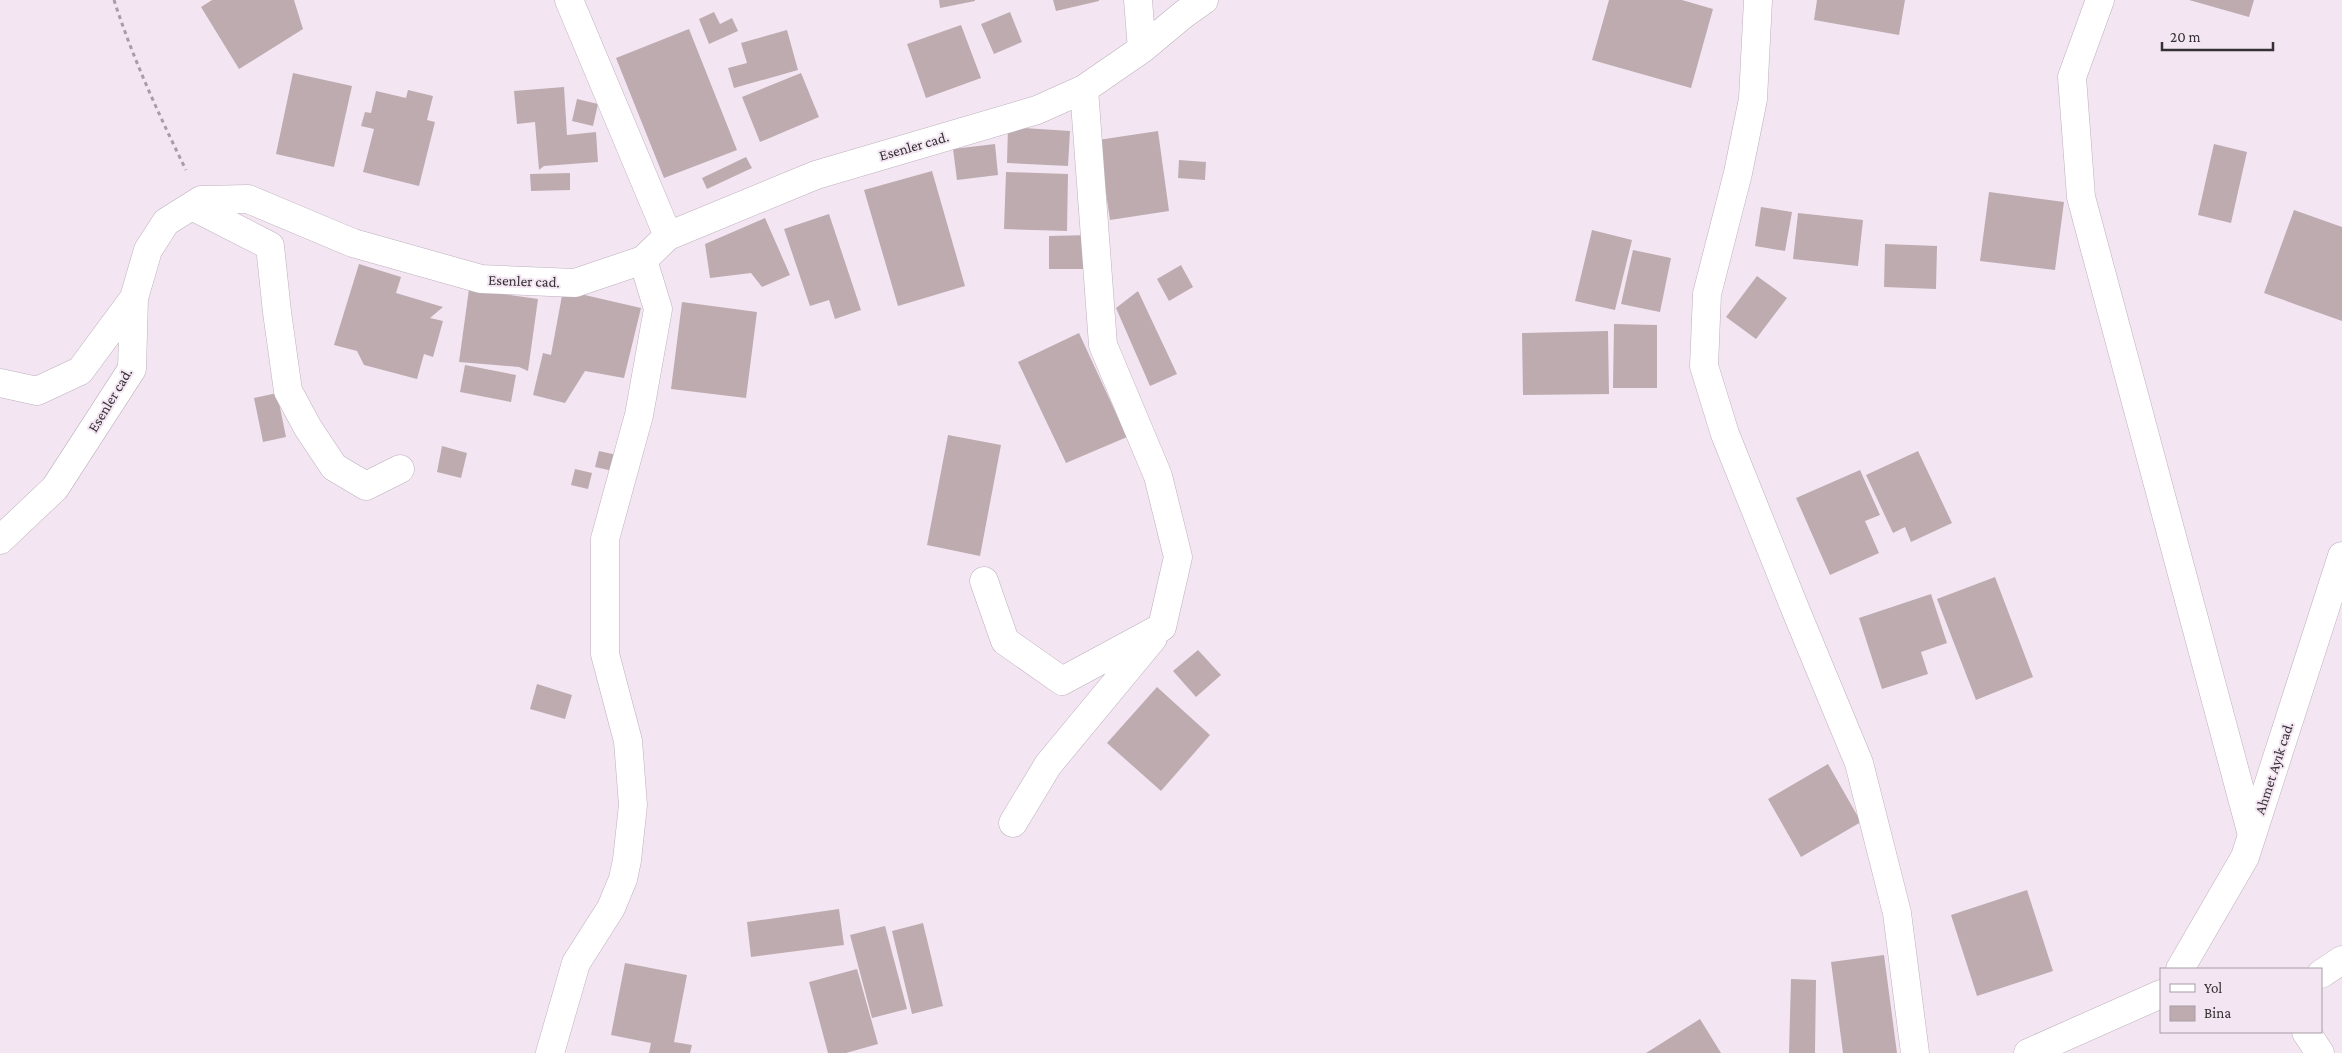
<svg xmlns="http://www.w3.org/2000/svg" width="2342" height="1053" font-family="'Crimson Pro',serif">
  <rect width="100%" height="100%" fill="#f3e6f2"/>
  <path fill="#bdabb0" d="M212,0H294L303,29L239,69L201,7Z
    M939,0H975V1L940,8Z
    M1053,0H1099V1L1056,11Z
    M1609,0H1682L1713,9L1691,88L1592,60Z
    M1817,0H1905L1899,35L1814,20Z
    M2189,0H2254L2249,17Z
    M714,12L720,24L732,18L738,31L709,44L699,19Z
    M1010,12L1022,42L994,54L981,24Z
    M961,25L981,78L926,98L907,44Z
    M689,29L737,150L664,178L616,58Z
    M787,30L798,70L734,88L728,68L747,63L741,43Z
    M293,73L352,86L334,167L276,154Z
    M801,73L819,117L760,142L742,97Z
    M564,87L567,135L596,132L598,162L544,166L539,170L535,122L517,124L514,91Z
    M408,90L433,96L427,120L435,122L419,186L363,172L374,129L361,126L365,112L371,113L376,91L406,98Z
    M577,99L598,104L593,126L572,121Z
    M1008,127L1070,131L1068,166L1007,163Z
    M1158,131L1169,211L1110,220L1098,140Z
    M995,144L998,175L957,180L953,149Z
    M2214,144L2247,152L2231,223L2198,215Z
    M746,157L752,168L707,189L702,178Z
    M1179,160L1206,162L1205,180L1178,178Z
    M932,171L965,286L898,306L864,190Z
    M1006,172L1068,174L1067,231L1004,229Z
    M570,173V190L531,191L530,174Z
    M1989,192L2064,202L2055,270L1980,261Z
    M1761,207L1792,212L1785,251L1755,246Z
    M2294,210L2342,227V321L2264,293Z
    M1798,213L1863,220L1858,266L1793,259Z
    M829,214L861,310L835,319L829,300L810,306L784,229Z
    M765,218L790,275L762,287L751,273L710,278L705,244Z
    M1592,230L1632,240L1615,310L1575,301Z
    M1090,235L1091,269H1049V236Z
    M1885,244L1937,246L1936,289L1884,287Z
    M1633,250L1671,258L1660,312L1621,304Z
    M359,264L401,277L396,293L443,307L430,318L443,321L433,357L424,354L417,379L364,365L357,351L334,345Z
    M1181,265L1193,287L1169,301L1157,279Z
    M1757,276L1787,298L1756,339L1726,317Z
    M469,289L538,299L528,371L519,367L459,362Z
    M563,290L641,308L624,378L585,371L565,403L533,395L543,353L551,355Z
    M1138,291L1177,374L1150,386L1116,308Z
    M682,302L757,312L746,398L671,389Z
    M1614,324L1657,325V388H1613Z
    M1608,331L1609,394L1523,395L1522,333Z
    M1079,333L1127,437L1066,463L1018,362Z
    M465,365L516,375L511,402L460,392Z
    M277,393L286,437L263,442L254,398Z
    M948,435L1001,445L980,556L927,545Z
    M442,446L467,453L461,478L437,472Z
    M599,451L617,455L613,471L595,467Z
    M1918,451L1952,523L1911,542L1905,527L1893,533L1866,475Z
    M575,469L592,473L588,489L571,485Z
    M1860,470L1880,515L1865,521L1879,553L1830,575L1796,498Z
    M1995,577L2033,677L1976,700L1937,599Z
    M1931,594L1947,643L1921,652L1928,674L1882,689L1859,618Z
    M1198,650L1221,675L1196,697L1173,671Z
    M537,684L572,695L565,719L530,709Z
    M1157,687L1210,735L1161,791L1107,743Z
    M1828,764L1861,822L1801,857L1768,799Z
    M2027,890L2053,971L1977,996L1951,915Z
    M839,909L844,945L751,957L747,922Z
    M923,923L943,1006L912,1014L892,931Z
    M885,926L907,1009L872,1018L850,935Z
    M1884,955L1897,1053H1843L1831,962Z
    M625,963L687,975L674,1042L692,1045L690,1053H649L651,1043L611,1035Z
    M857,969L878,1044L846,1053H828L809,982Z
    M1791,979L1816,980L1815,1053H1789Z
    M1700,1019L1721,1053H1646Z"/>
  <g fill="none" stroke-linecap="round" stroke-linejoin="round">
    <defs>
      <path id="street" d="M569,0L668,236
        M1138,0L1142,49
        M1758,0L1753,99L1738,173L1707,294L1704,366L1725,434L1796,611L1859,763L1897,913L1915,1053
        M2100,0L2072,77L2081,197L2252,835
        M192,206L270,246L277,312L288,391L308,428L334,467L366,486L400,469
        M0,383L37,391L80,371L134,298
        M0,540L55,488L132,369L134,298L148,250L166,222L201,200L248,199L353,243L481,279L575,283L643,260L668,236L816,175L1037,110L1084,89L1142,49L1184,14L1204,0
        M984,581L1005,641L1062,681L1162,627L1178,557L1158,476L1103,345L1084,89
        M1013,823L1048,765L1153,638
        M2180,969L2245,857L2342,556
        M2321,974L2342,960
        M2306,1032L2320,1053
        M550,1053L576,963L611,908L623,879L627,860L633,805L628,741L605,654V539L639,415L658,309L643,260
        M2028,1053L2161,994"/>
    </defs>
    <use href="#street" stroke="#bcb0bc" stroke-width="29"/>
    <path stroke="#a69da6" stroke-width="3" stroke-dasharray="4 4" stroke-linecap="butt" d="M114,0C133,59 159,115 186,170"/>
    <use href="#street" stroke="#fff" stroke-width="28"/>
  </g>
  <g text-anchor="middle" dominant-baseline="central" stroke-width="4" stroke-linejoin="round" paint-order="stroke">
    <g font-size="15" fill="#343034" stroke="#f3e6f2">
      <text transform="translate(914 146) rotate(-16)">Esenler cad.</text>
      <text transform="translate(524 281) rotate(2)">Esenler cad.</text>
      <text transform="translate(110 400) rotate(-59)">Esenler cad.</text>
      <text transform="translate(2274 768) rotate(-72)">Ahmet Ayık cad.</text>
    </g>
  </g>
  <rect x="2160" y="968" width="162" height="65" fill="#f3e6f2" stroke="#a79da6"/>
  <rect x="2170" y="984" width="25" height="8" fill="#ffffff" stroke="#a79da6"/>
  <text x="2204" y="993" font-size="15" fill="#343034">Yol</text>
  <rect x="2170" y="1006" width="25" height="15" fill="#bdabb0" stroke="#a79da6"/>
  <text x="2204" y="1018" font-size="15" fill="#343034">Bina</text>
  <path d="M2162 42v8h111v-8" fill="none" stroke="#343034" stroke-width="2.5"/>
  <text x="2170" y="42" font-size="15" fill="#343034" stroke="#f3e6f2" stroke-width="4" paint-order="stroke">20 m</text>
</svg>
